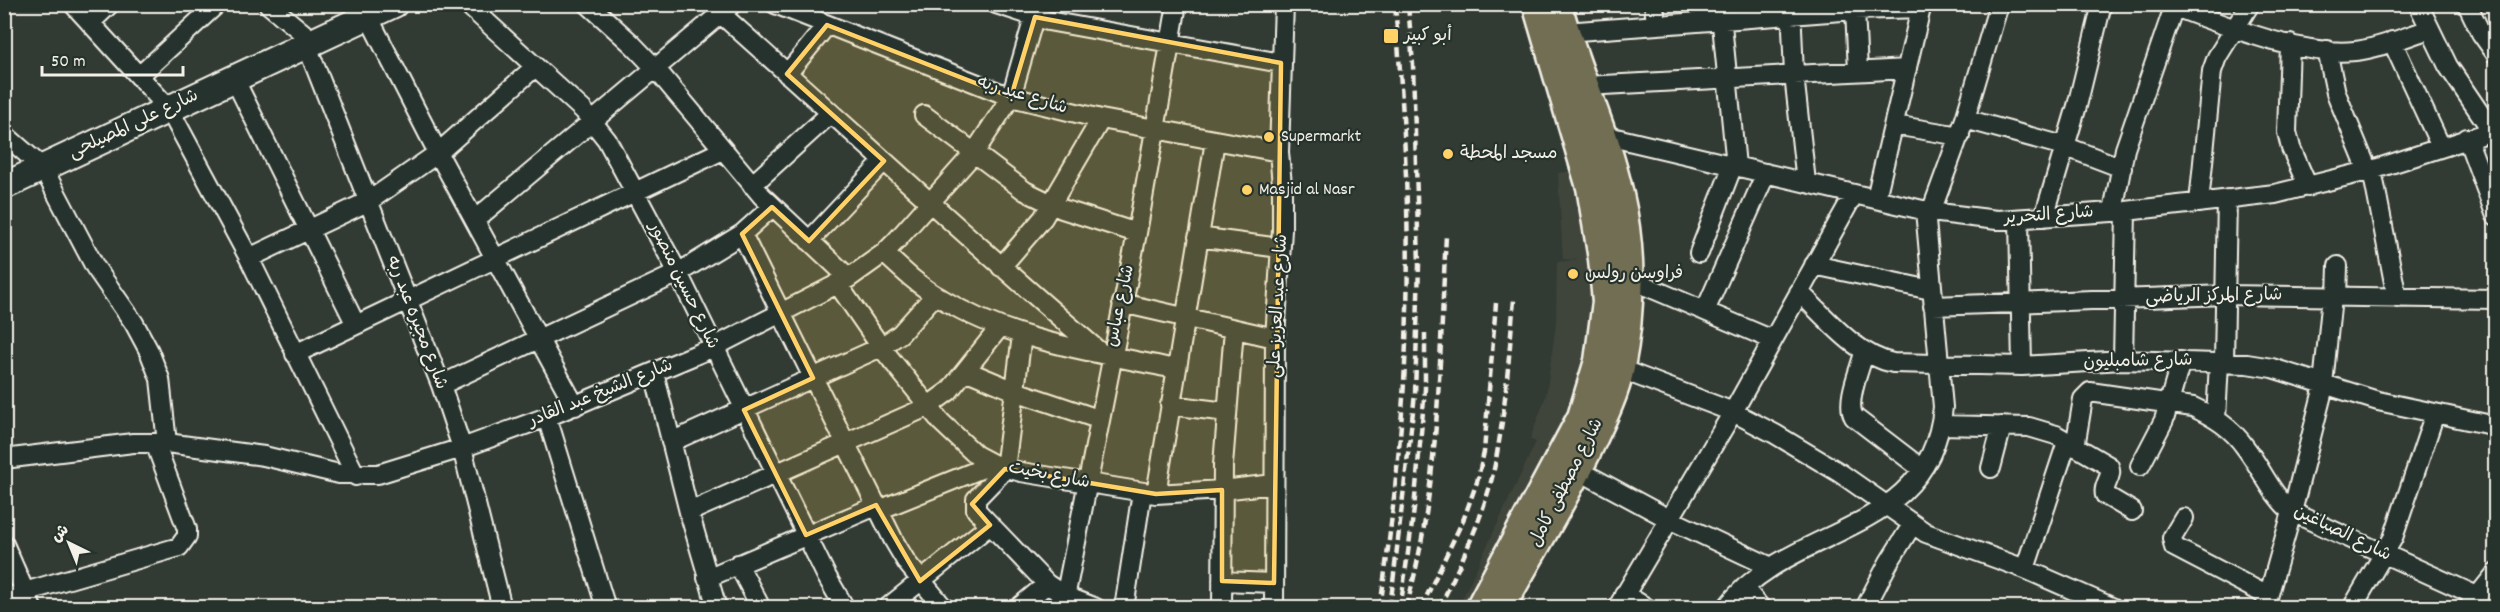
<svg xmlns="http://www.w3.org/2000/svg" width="2500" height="612" font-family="Dekko,'Playpen Sans Arabic',sans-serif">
  <rect width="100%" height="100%" fill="#323b33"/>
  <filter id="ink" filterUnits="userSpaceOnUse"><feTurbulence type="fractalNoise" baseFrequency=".0167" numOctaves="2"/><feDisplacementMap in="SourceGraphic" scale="12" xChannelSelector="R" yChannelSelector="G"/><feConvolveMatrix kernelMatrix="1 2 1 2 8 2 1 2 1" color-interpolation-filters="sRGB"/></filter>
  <g filter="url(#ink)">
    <path fill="#40453a" d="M1574,171L1586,229L1587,259L1590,260L1592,326L1586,364L1571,411L1472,607L1458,608L1536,442L1530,439L1546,396L1556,324L1557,262L1580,260L1563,259L1558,173Z"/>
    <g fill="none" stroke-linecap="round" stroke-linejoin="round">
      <defs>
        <path id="street" d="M73,4L169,109L249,258L356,476
          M268,4L314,42
          M467,4L583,110L607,140L678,273L827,577L845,608
          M588,4L632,44L656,69L762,196L849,278
          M775,4L1011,97L1101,119L1279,152
          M996,4L1048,21L1281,63
          M1654,4L1656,25
          M1720,4L1736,166
          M2167,4C2219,23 2299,57 2355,51C2378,49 2407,36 2430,29
          M2418,4L2448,66L2492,131
          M2467,4L2481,33L2496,54
          M1791,5L1794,75L1806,182
          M1855,10L1858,71
          M721,14C848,127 972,243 1101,353
          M368,16L438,153L575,406
          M90,23L110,4
          M1565,32L1855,10L1921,8
          M2392,41L2441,147
          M2290,44L2287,132L2291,148L2308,187
          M307,46L441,385L462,448L502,608
          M2327,50L2336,93L2368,171
          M787,74L827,25
          M139,76L217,4
          M234,78L356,325
          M1585,86L1907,69
          M924,115L1025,191L1062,209L1137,233
          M1965,119L2064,146L2122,168
          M1894,125L1960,136
          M4,134L43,168L95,267L134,323L149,351L160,379L167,443
          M1603,135L1931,212L1997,220L2126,211L2275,194L2372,170L2496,130
          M2467,138L2496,216
          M2372,170L2397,298
          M752,185L831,113
          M1876,198L1922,4
          M2199,203L2212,71L2217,57L2250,4
          M2113,211L2125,149L2174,7
          M1931,212L1965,119L1999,4
          M2044,217L2077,106L2102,4
          M476,219L732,4
          M2019,219L2022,366
          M742,234L894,541L907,563L944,608
          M1198,237L1280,248
          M809,241L884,161
          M884,253C902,270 920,287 942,299C1012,342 1096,352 1175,369
          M1699,253L1733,165
          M249,258L369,201L438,153L535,67
          M1814,265L1931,290
          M1001,267L1043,218L1101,119
          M1627,278L1773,340
          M837,283L881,347L941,422L976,455L993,464L1021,472L1156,494L1222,490L1274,484
          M1799,292C1827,318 1855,355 1893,363L2022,366L2123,360L2247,364L2272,368L2378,401L2496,426
          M2337,297L2338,266
          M1122,303L1275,338
          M1933,306L2226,295L2496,299
          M1705,311L1766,173
          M1022,335L1005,469L976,499V510L1047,584L1065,596L1096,608
          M1864,353C1860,369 1845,402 1854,417L1922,469
          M295,354L723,150
          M2123,360L2126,211
          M2224,362L2227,199
          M1620,369L1733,412L1775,434L1840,473L1926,533L2025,569L2114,608
          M967,371L1015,391L1098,419
          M654,373L689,512L717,608
          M441,385L678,273L742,234L772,207
          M1170,405L1227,412
          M547,417L606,608
          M2216,419L2219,362
          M1941,425L2029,427L2056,435L2109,466C2114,477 2102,484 2105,495L2132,511
          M671,442L881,347L900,334L935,295
          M2075,447L2083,399L2090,392L2193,407C2214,417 2232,428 2245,447C2262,469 2271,494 2292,512L2477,596
          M4,459L133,443H167L264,456L339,474H378L462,448L547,417L714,347L849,278L884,253L896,241L974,153L1011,97L1038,4
          M2140,466L2164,420L2181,361
          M1991,468L2002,426
          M1578,470L1669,519L1771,567
          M1156,494L1215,141
          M879,510L993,464
          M689,512L927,407L949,391L1000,327
          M2184,518L2172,538L2174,547L2268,596
          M4,544L32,608
          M738,564L761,608
          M2025,569L2067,442
          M707,578L876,506
          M1222,581L1274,583
          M1744,588L1761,608
          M1624,594L1647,608
          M4,598L179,547L187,536V529L155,443
          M887,608L990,525
          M1018,608L1047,584
          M1063,608L1137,233L1177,4
          M1124,608L1142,492
          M1222,608L1223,465L1234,329
          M1274,608L1275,338L1282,230V185L1279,152L1284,4
          M1617,608L1733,412L1854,194
          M1726,608C1789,523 1931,538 1943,407L1925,210
          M1865,608L1889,562L1912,525
          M2265,608L2292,512L2322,394L2332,297
          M2352,608L2393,538L2435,413
          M2468,608L2496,573"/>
        <path id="secondary" d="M4,186L394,4"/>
        <path id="primary" d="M1480,608L1582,417L1599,361L1607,302L1603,259L1591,187L1537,4
          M1500,608C1531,551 1565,498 1592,440C1603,417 1615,392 1620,367C1631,312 1632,250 1619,195C1605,130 1574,69 1557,4"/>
      </defs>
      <use href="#street" stroke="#f4f1e8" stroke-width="22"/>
      <use href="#secondary" stroke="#f4f1e8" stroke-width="30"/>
      <use href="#primary" stroke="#f4f1e8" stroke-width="33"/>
      <use href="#street" stroke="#26332d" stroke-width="18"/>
      <use href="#secondary" stroke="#26332d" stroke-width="26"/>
      <use href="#primary" stroke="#726e52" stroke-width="28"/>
      <path stroke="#f4f1e8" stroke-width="4.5" stroke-dasharray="9 4.5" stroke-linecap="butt" d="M1402,596L1414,509L1425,389V333
        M1380,608C1394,509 1405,408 1407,309C1410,207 1403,106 1395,4
        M1390,608L1415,394L1419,265L1413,65L1408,4
        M1406,608C1440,488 1439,359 1446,236
        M1421,608L1464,518L1477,482L1484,452L1496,303
        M1439,608C1462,561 1487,510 1496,459C1506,406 1509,353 1514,300"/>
    </g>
  </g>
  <path fill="#ffd166" fill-opacity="0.2" stroke="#ffd166" stroke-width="4.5" stroke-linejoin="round" d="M1035,17L1281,63L1274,583L1222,581V490L1156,494L1005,469L972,504L990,525L920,581L876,505L806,535L744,410L813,378L742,234L772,207L809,241L884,161L787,74L827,25L1011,97Z"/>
  <g fill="#ffd166" stroke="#26332d" stroke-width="2">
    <rect x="1383" y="28" width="16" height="16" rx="3"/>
    <circle cx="1269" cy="137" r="6"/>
    <circle cx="1448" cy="154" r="6"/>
    <circle cx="1247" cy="190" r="6"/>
    <circle cx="1573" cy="274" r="6"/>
  </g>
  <g text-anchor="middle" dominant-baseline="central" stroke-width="4.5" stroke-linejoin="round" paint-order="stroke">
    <g font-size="18" fill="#f4f1e8" stroke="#26332d" text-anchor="start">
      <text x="1404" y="36">أبو كبير</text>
      <text x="1281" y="137">Supermarkt</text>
      <text x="1460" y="154">مسجد المحطة</text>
      <text x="1259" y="190">Masjid al Nasr</text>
      <text x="1585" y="274">فراوسن رولس</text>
    </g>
    <g font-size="18" fill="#f4f1e8" stroke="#26332d">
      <text transform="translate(1022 96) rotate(17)">شارع عبد ربه</text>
      <text transform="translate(134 125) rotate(-25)">شارع على المصيلحى</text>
      <text transform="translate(2049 216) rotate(-4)">شارع التحرير</text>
      <text transform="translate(683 286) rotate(64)">شارع حسين منصور</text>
      <text transform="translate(2214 297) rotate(-1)">شارع المركز الرياضى</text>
      <text transform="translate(1121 306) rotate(-78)">شارع عباس</text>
      <text transform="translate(1279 306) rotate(-87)">شارع عبد العزيز على</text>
      <text transform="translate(416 323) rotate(69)">شارع مجيره عبد ربه</text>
      <text transform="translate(2138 362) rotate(-1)">شارع شامبليون</text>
      <text transform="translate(601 394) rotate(-22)">شارع الشيخ عبد القادر</text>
      <text transform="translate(1049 476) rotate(11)">شارع بخيت</text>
      <text transform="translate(1567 483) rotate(-63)">شارع مصطفى كامل</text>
      <text transform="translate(2342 534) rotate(26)">شارع الصباغين</text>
    </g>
  </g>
  <rect width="2500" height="612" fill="none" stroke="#26332d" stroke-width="24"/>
  <rect x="12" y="12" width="2476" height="588" fill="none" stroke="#f4f1e8" stroke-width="2" filter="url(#ink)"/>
  <g transform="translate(69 543) rotate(317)" stroke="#26332d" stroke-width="4.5" paint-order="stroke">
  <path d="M0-4.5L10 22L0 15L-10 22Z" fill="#f4f1e8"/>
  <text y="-9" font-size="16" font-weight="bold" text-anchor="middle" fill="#f4f1e8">ش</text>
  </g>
  <path d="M42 66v9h141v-9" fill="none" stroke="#f4f1e8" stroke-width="3"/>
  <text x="51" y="66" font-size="18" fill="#f4f1e8" stroke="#26332d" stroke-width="4.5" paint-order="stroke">50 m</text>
</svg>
